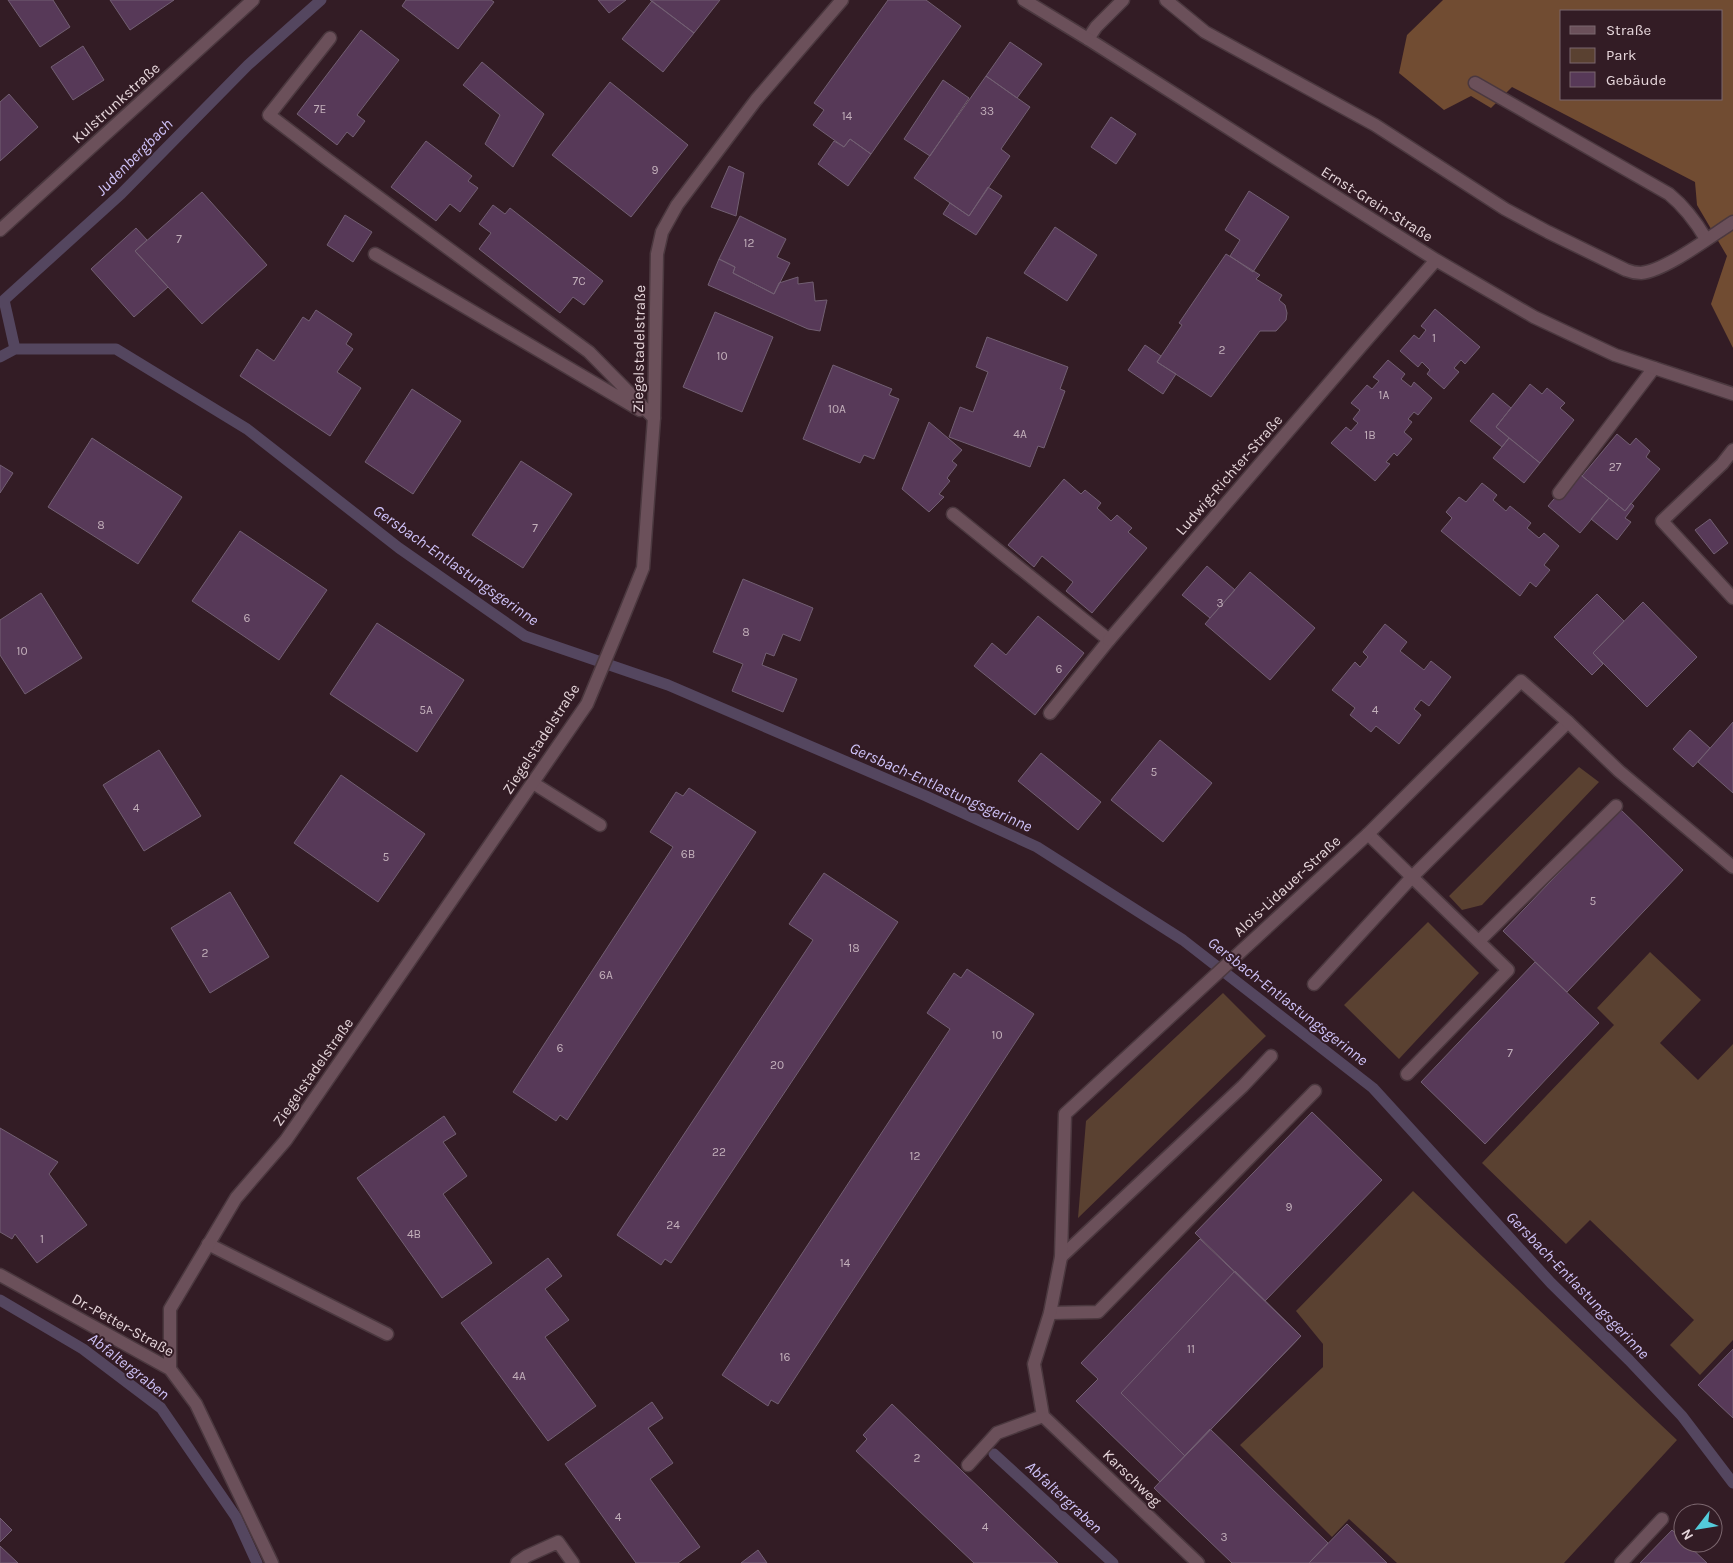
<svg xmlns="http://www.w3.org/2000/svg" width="1733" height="1563" font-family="Karla,sans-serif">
  <rect width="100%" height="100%" fill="#331c25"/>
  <path fill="#5a4131" d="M1579,767L1599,782L1482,905L1462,910L1449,896Z
    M1428,922L1479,973L1399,1059L1344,1005Z
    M1650,952L1701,1000L1660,1043L1698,1080L1733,1044V1340L1700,1375L1670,1345L1694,1320L1590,1220L1566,1244L1482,1163L1614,1025L1597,1008Z
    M1223,993L1266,1036L1078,1218L1086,1121Z
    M1413,1191L1677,1440L1564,1563H1397L1349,1519L1332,1537L1240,1445L1323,1367V1344L1296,1311Z"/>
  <path fill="#714c32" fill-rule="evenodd" d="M1443,0H1733V348L1711,304L1727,256L1697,205L1695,182L1512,87L1491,108L1471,96L1444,110L1399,73L1407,35ZM1562,11H1722V99H1562Z"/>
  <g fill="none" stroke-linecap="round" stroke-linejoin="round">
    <path stroke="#54465f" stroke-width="11" d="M15,349L4,300L121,194L248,65L321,0
      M0,357L15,349H116L247,429L399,548L525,636L668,685L926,796L1037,847L1183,940L1373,1088L1551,1283L1629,1360L1682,1416L1733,1483
      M0,1300L83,1349L161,1408L236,1517L257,1563
      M994,1454L1113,1563"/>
  </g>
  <path fill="#573958" stroke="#725f72" d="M8,0H53L70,27L40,47Z
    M110,0H174L130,30Z
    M406,0H491L494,2L458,49L402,6Z
    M598,0H626L609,13Z
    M650,0H720L694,33Z
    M888,0H926L961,26L871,154L850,139L844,147L813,125L824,110L814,103Z
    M652,1L694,33L663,72L622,39Z
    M361,30L399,60L357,115L365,121L353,137L347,132L337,145L297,114Z
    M1010,42L1042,64L1017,98L986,76Z
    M83,46L104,80L73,100L51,67Z
    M482,62L544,114L513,167L485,144L500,115L463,85Z
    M986,76L1030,107L1001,149L1010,156L969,216L914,178Z
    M943,80L969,98L930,156L904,139Z
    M610,82L688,145L631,217L552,155Z
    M9,94L38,127L0,161V102Z
    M1111,117L1136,134L1116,164L1091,147Z
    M850,139L871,154L848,186L818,164L834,141L844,147Z
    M426,141L472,176L468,181L478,188L460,212L450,204L436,221L391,187Z
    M729,166L744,173L736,216L711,207Z
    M988,187L1002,196L976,235L943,214L950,203L969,216Z
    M1249,191L1289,217L1253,272L1230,256L1240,240L1225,230Z
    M202,192L267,265L202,324L135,251Z
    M493,205L505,214L510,208L603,281L584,305L573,297L560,313L479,249L491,233L479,224Z
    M345,215L372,232L353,262L327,245Z
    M740,216L786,239L777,257L790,263L774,294L733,273L735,267L719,259Z
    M1055,227L1097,255L1067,301L1024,273Z
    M136,228L147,240L135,251L168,287L134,317L91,269Z
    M1226,254L1260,275L1256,279L1282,295L1279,300L1285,305L1287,313L1286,320L1276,331H1260L1211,397L1157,362L1182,325L1179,323Z
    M719,259L735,267L733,273L774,294L779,283L798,277V284L813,282L815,301L827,300L820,331L808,329L708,285Z
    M1435,309L1480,347L1465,364L1461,360L1454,368L1459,372L1444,389L1427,374L1430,370L1422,362L1418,367L1400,351L1414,335L1419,339L1426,330L1421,326Z
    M316,310L352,334L346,344L353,349L337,372L361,388L330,436L240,376L257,349L274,361L303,317L309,321Z
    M715,312L773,337L742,412L683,387Z
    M987,337L1068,367L1060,389L1065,391L1044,448L1038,446L1030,467L949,437L960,407L973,412L988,372L976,367Z
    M1145,345L1161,356L1157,362L1176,374L1163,394L1128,370Z
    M1388,360L1405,374L1401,379L1411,387L1414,382L1432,398L1418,415L1414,412L1408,419L1412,422L1404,432L1412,439L1397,456L1394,453L1386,462L1390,464L1375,481L1331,443L1346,427L1351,431L1358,423L1353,419L1360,410L1351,403L1367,385L1372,389L1379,381L1373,377Z
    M833,365L892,389L889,395L899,399L874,459L864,455L860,463L803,439Z
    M1530,384L1542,394L1547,388L1565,403L1560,408L1574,420L1540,463L1496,427Z
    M412,389L461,421L413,494L365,462Z
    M1493,393L1511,408L1496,427L1509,438L1502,447L1470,421Z
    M929,422L962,450L952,461L957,465L947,478L950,481L939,494L944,497L929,512L902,489Z
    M1617,434L1630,445L1636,438L1650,451L1646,457L1660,469L1625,511L1582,476Z
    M92,438L182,497L138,564L48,507Z
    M1509,438L1540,463L1524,483L1493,458Z
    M521,461L572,494L523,568L472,535Z
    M0,465L13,473L0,493Z
    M1577,472L1609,498L1580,533L1548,506Z
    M1064,479L1081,494L1085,490L1101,503L1097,508L1111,521L1117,515L1132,528L1128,532L1147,548L1092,613L1066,591L1073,582L1042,556L1034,567L1008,545Z
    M1482,483L1497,495L1493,500L1506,511L1510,506L1531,523L1527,528L1539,538L1544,533L1559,546L1544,565L1550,570L1536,587L1530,582L1520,596L1441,531L1452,518L1446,512L1459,497L1466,502Z
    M1609,498L1625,511L1631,503L1634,506L1625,518L1631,522L1617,540L1591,519Z
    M1710,519L1728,543L1714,554L1695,530Z
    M240,531L327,590L279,660L192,601Z
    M1207,566L1235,590L1210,618L1182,595Z
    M1250,572L1315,628L1270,680L1205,624Z
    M743,579L813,608L800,641L783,634L774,656L766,653L762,665L797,679L783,712L732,691L743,664L713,652Z
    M41,593L82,658L25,694L0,655V620Z
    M1597,594L1624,621L1593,653L1603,664L1592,675L1554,637Z
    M1643,602L1697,657L1647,707L1593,653Z
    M1038,616L1084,653L1035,715L974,666L992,643L1006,655Z
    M377,623L464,680L417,752L330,694Z
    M1385,624L1407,642L1400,651L1424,670L1431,661L1451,677L1429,706L1421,700L1414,709L1421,715L1399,744L1376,726L1371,732L1350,715L1355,708L1332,690L1355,662L1360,667L1368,657L1363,652Z
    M1733,722V793L1698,762Z
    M1690,730L1710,748L1693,767L1673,749Z
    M1160,740L1212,783L1163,842L1111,800Z
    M159,750L201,816L144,851L103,785Z
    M1041,753L1101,802L1078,830L1018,781Z
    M341,775L425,834L378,902L294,843Z
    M689,788L756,832L567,1120L560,1115L556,1121L513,1092L673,847L650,832L676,792L683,796Z
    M1620,809L1683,870L1567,992L1503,931Z
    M824,873L898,922L671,1263L665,1259L661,1265L617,1235L813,940L789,924Z
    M230,892L269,957L210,993L171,928Z
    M1535,962L1599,1023L1485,1144L1421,1082Z
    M967,969L1034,1014L778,1404L771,1400L768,1406L722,1375L950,1029L927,1013L954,973L961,978Z
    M1312,1112L1382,1180L1265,1301L1195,1233Z
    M444,1116L456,1134L443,1142L467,1176L443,1194L492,1263L442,1298L357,1178Z
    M0,1128L58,1162L49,1174L87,1225L37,1263L15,1234L12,1239L0,1232Z
    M1200,1239L1301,1336L1160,1482L1076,1401L1098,1379L1081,1363Z
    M548,1258L562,1276L545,1289L569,1320L545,1337L596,1406L548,1441L461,1323Z
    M1235,1271L1301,1336L1185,1456L1121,1393Z
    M1733,1349V1418L1698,1385Z
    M652,1402L663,1418L648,1428L673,1463L650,1479L700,1547L678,1563H636L565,1464Z
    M892,1404L1058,1563H974L856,1451L867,1439L863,1435Z
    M1210,1429L1328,1543L1309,1563H1232L1154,1488Z
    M0,1518L12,1530L0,1542Z
    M1347,1524L1387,1563H1309Z
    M1672,1530L1683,1540V1543H1686L1707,1563H1640Z
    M0,1546L18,1563H0Z
    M758,1550L767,1563H741Z"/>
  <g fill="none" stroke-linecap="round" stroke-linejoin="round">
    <defs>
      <path id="service" d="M1166,0L1205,32L1375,125L1505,209L1548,232L1626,270C1631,272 1636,273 1641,273C1665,271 1711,236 1733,222
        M330,38L269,115L328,160L589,352L654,418
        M1088,39L1096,27L1123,0
        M1475,83L1669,194C1685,207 1696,222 1706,239
        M375,254L640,410
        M1559,493L1654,368
        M953,514L1109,640L1050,713
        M533,783L600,825
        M1368,834L1412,877L1568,722
        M1479,941L1616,806
        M1314,984L1412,877L1508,970L1407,1074
        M208,1244L387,1334
        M1061,1257L1243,1086L1271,1056
        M1050,1313L1098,1312L1315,1091
        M968,1465L997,1433L1043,1416
        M517,1563L527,1556L558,1542L573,1563
        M1621,1563L1662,1519"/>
      <path id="minor" d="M1024,0L1088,39L1436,260L1534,317L1615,355L1733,394
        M0,230L253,0
        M1733,450L1722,464L1662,521L1733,598
        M1109,640L1362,345L1436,260
        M0,1275L170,1369L196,1404L272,1563
        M170,1369V1309L236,1198L286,1140L587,704L622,620L643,568L654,418L657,254L662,232L677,205L756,100L842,0
        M1198,1563L1043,1416L1034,1364L1050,1313L1061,1257L1065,1114L1368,834L1521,681L1568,722L1619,771L1733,867"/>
    </defs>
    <use href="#service" stroke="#4b383f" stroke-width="15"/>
    <use href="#minor" stroke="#4b383f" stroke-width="15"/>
    <use href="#service" stroke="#6b505a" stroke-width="12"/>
    <use href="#minor" stroke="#6b505a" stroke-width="12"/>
  </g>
  <g text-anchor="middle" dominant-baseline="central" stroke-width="4" stroke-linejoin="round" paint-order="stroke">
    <g font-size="12" fill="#c2afba">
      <text x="320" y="109">7E</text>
      <text x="987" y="111">33</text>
      <text x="847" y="116">14</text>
      <text x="655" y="170">9</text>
      <text x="179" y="239">7</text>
      <text x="749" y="243">12</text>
      <text x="579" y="281">7C</text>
      <text x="1434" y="338">1</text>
      <text x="1222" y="350">2</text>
      <text x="722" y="356">10</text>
      <text x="1384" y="395">1A</text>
      <text x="837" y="409">10A</text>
      <text x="1020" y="434">4A</text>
      <text x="1370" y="435">1B</text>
      <text x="1615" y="467">27</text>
      <text x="101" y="525">8</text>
      <text x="535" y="528">7</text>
      <text x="1220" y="603">3</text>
      <text x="247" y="618">6</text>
      <text x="746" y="632">8</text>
      <text x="22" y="651">10</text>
      <text x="1059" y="669">6</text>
      <text x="426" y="710">5A</text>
      <text x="1375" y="710">4</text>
      <text x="1154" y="772">5</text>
      <text x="136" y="808">4</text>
      <text x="688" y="854">6B</text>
      <text x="386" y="857">5</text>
      <text x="1593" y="901">5</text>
      <text x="854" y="948">18</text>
      <text x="205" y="953">2</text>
      <text x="606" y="975">6A</text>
      <text x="997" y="1035">10</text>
      <text x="560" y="1048">6</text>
      <text x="1510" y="1053">7</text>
      <text x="777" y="1065">20</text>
      <text x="719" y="1152">22</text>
      <text x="915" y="1156">12</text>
      <text x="1289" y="1207">9</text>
      <text x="673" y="1225">24</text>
      <text x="414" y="1234">4B</text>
      <text x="42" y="1239">1</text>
      <text x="845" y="1263">14</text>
      <text x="1191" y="1349">11</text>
      <text x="785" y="1357">16</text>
      <text x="519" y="1376">4A</text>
      <text x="917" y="1458">2</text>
      <text x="618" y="1517">4</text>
      <text x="985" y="1527">4</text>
      <text x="1224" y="1537">3</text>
    </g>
    <g font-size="15" fill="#e6d6db" stroke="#331c25">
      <text transform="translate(116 103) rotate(-42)">Kulstrunkstraße</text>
      <text transform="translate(1377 204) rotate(32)">Ernst-Grein-Straße</text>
      <text transform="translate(639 349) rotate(-89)">Ziegelstadelstraße</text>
      <text transform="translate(1229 475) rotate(-49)">Ludwig-Richter-Straße</text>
      <text transform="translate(541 739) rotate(-57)">Ziegelstadelstraße</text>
      <text transform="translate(1287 886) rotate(-43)">Alois-Lidauer-Straße</text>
      <text transform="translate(313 1072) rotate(-55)">Ziegelstadelstraße</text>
      <text transform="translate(123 1325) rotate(29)">Dr.-Petter-Straße</text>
      <text transform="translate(1132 1478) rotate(44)">Karschweg</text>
    </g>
    <g font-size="16" font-style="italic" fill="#cfc2f8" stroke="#331c25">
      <text transform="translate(134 157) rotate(-45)">Judenbergbach</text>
      <text transform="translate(456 565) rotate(35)">Gersbach-Entlastungsgerinne</text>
      <text transform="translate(941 787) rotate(24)">Gersbach-Entlastungsgerinne</text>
      <text transform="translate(1288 1001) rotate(38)">Gersbach-Entlastungsgerinne</text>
      <text transform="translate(1578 1285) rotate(46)">Gersbach-Entlastungsgerinne</text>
      <text transform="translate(129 1366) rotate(38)">Abfaltergraben</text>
      <text transform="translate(1064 1497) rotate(43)">Abfaltergraben</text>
    </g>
  </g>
  <rect x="1560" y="10" width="162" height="90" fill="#331c25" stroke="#7b666e"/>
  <rect x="1570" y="26" width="25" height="8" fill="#6b505a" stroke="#7b666e"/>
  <text x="1606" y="35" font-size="15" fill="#e6d6db">Straße</text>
  <rect x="1570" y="48" width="25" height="15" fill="#5a4131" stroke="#7b666e"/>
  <text x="1606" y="60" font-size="15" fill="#e6d6db">Park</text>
  <rect x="1570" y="72" width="25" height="15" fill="#573958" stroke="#7b666e"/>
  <text x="1606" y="85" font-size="15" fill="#e6d6db">Gebäude</text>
  <g transform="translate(1698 1528) rotate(239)"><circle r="24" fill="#331c25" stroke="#7b666e"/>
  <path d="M0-4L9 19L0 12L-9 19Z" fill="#53cbda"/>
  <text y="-8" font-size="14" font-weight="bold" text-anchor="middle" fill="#e6d6db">N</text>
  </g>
</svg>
